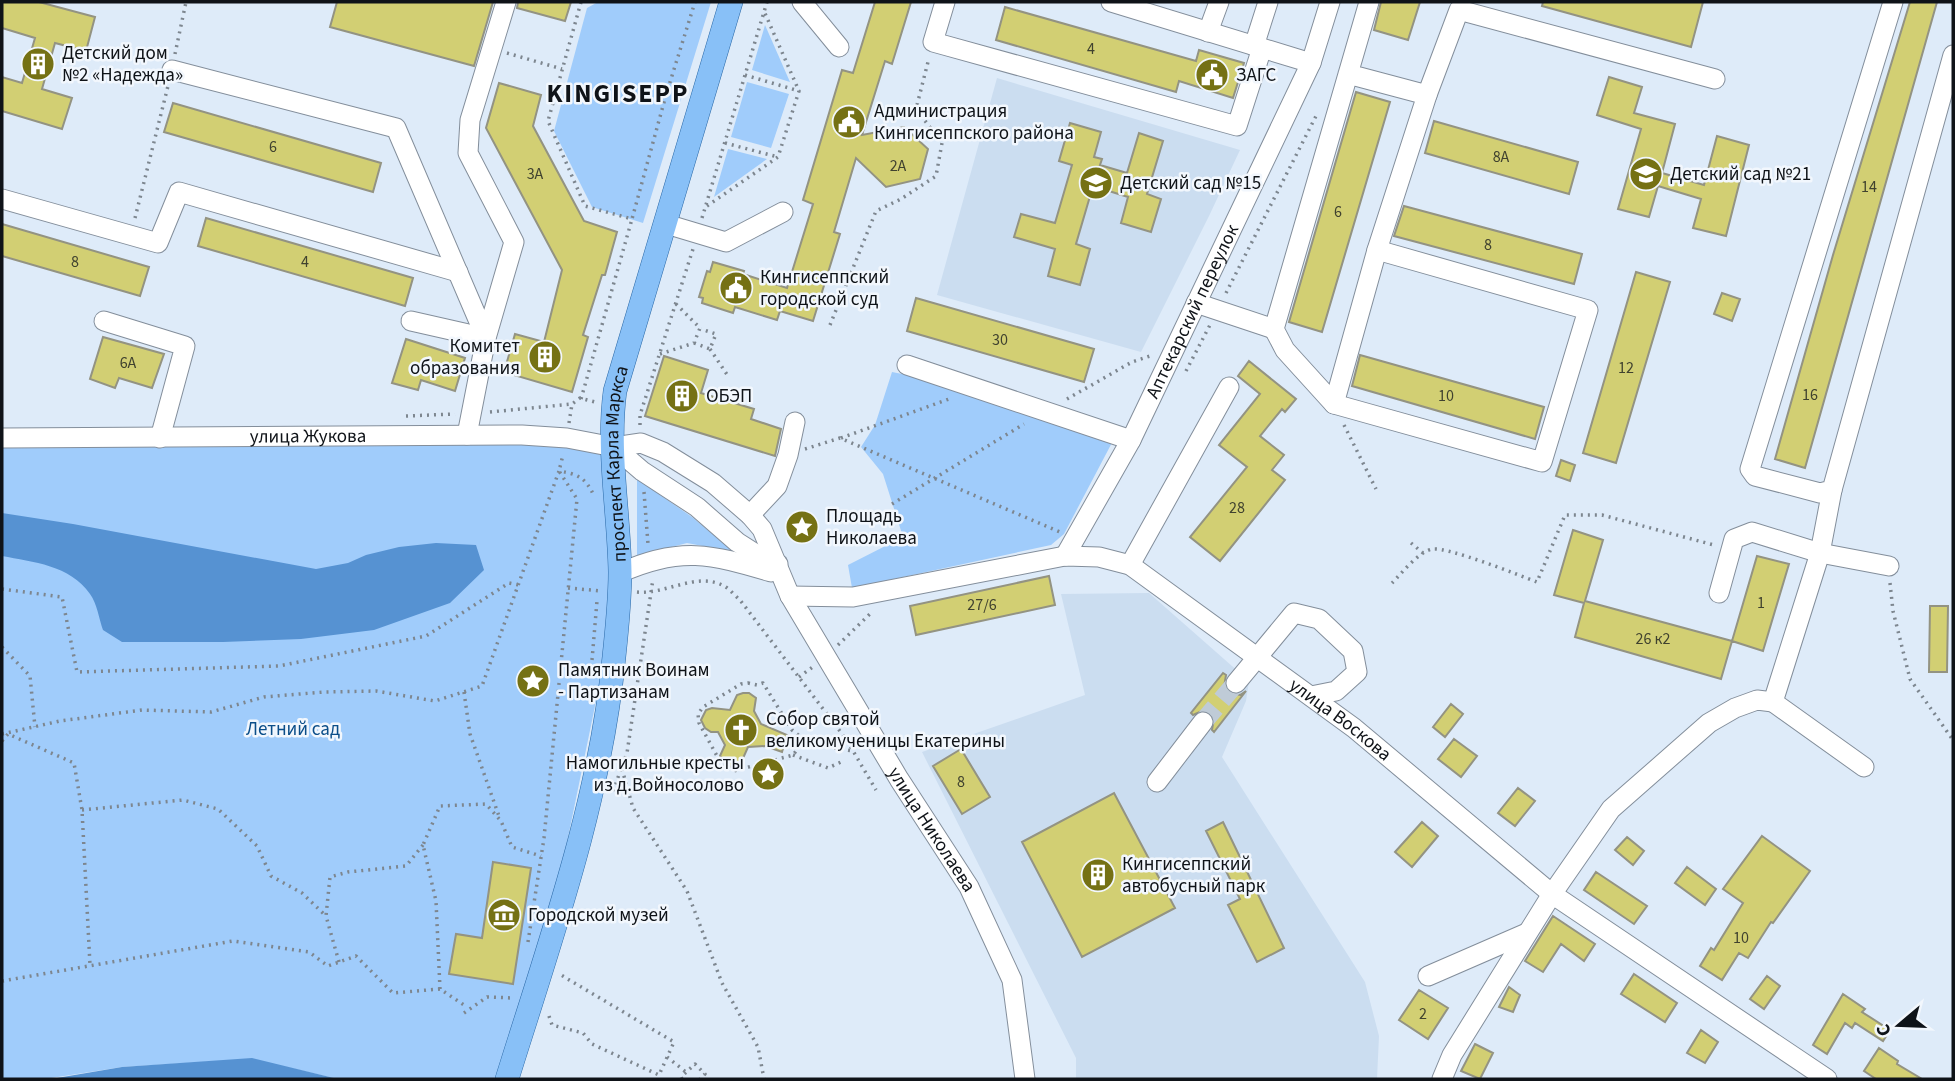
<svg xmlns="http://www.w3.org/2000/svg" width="1955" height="1081" font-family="'Source Sans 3',sans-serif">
  <rect width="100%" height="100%" fill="#deebf9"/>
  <path fill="#cbddf0" d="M997,78L1240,150L1209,216L1141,352L937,295Z
    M1149,593L1249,681L1246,701L1222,757L1365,982L1379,1036L1377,1079H1076V1058L922,752L1085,695L1061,594Z"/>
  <path fill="#a0ccfb" d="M598,2H711L643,223L592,207L554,131L587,8Z
    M765,25L790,82L752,70Z
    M747,82L789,94L771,148L731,137Z
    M728,149L767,159L714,197Z
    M892,372L977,389L1116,435L1064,534L1051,545L852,588L848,565L903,537L883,474L861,447L875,425Z
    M467,435L614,447L619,589L540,974L504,1079H338L252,1059L122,1067L45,1079H2V438Z
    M637,479L692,517L734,552L687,543L637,556Z"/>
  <path fill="#5692d2" d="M2,513L73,524L316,569L348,563L366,555L399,547L436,543L476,545L484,570L450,603L374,630L301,639L223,642H122L103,630C99,619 97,603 90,594C70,565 33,562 2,556Z
    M252,1058L338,1079H51L122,1067Z"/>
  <path fill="#d2cf73" stroke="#939382" stroke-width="2" d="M2,2H39L95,17L86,51L55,43L42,89L72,98L62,129L2,111V77L22,83L35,38L2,28Z
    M337,2H493L474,66L330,27Z
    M518,2H571L565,21L517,8Z
    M875,2H911L892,64L885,61L862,135L904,127L928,149L920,179L886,187L856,158L834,232L840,234L813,321L780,311L777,320L735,307L733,313L702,303L703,298L699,297L707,271L710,272L713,262L744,271L743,274L787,288L813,204L803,200L842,70L853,73Z
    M1381,2H1420L1408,40L1374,30Z
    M1543,2H1703L1691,47L1542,6Z
    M1910,2H1937L1805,468L1775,459L1833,255Z
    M1005,7L1196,61L1199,50L1244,63L1233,98L1179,81L1176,92L996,40Z
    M1609,77L1642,87L1634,113L1675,124L1662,173L1704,185L1717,136L1749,145L1726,236L1693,228L1701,199L1658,186L1649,217L1618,209L1641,129L1597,115Z
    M499,83L541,95L533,126L584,221L617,232L605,275H602L583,335L588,337L572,392L504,372L515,334L544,342L562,270L486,128Z
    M1356,92L1390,102L1322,332L1289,322Z
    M173,103L381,163L373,192L164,132Z
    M1434,121L1578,162L1569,194L1425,153Z
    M1070,123L1101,132L1094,157L1102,159L1100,165L1127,173L1139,133L1163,141L1147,194L1161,199L1151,232L1121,223L1128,197L1093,186L1076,244L1090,249L1080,285L1048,276L1055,249L1014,237L1021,214L1055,223L1072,165L1059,161Z
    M1404,206L1582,254L1574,284L1394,236Z
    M206,218L413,278L405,306L198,246Z
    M2,224L149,267L140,296L2,256Z
    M1636,272L1670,282L1616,463L1583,453Z
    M1722,293L1740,299L1732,321L1714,314Z
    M916,298L1094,349L1084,382L907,331Z
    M103,337L164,354L152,388L119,378L115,388L90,379Z
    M406,339L465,358L455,391L421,380L418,390L392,383Z
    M1360,355L1544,407L1535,439L1352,386Z
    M664,356L708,370L701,393L754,409L751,419L781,429L775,456L645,416Z
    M1249,361L1296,399L1285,412L1282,409L1260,436L1284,455L1272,470L1285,480L1220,561L1190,537L1247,467L1219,445L1260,394L1238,376Z
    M1561,460L1575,465L1570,481L1556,476Z
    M1573,530L1603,540L1585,601L1732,641L1721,679L1575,637L1584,603L1554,595Z
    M1757,556L1789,564L1763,651L1732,641Z
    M1049,576L1055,605L916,635L910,606Z
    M1930,606H1948L1947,672H1929Z
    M1223,673L1226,675L1224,687L1229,693L1240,695L1246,691L1214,732L1212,730L1214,718L1211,713L1204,710L1193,715L1191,713Z
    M743,693H749L756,698L754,711L761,724L787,735L782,752L765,746L748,747L740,765L734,768L726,765L720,756L725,745L718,732H711L705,728L701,720L706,710L712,708L730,710L737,695Z
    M1451,704L1463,714L1445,737L1433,727Z
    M1454,739L1477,756L1461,777L1438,759Z
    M961,749L990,797L962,814L933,766Z
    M1518,788L1535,801L1515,826L1498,813Z
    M1114,793L1175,908L1082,957L1022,842Z
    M1223,822L1284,948L1257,962L1228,905L1240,899L1206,831Z
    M1422,822L1438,836L1412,867L1395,852Z
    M1762,836L1810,871L1773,923L1771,922L1748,958L1739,953L1722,980L1700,966L1711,948L1714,950L1743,903L1723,889Z
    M1627,837L1644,851L1633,865L1615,850Z
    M493,862L531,868L513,984L449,974L456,934L482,938Z
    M1687,867L1716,889L1705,905L1675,883Z
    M1596,872L1647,906L1634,924L1584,890Z
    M1553,916L1595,944L1584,961L1561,944L1543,972L1525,961Z
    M1634,974L1677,1003L1665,1022L1621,994Z
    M1767,976L1780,986L1764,1009L1750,999Z
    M1509,987L1520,995L1513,1012L1499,1007Z
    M1419,990L1448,1008L1428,1039L1399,1020Z
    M1843,994L1865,1009L1862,1012L1890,1030L1883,1041L1855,1023L1852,1028L1845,1023L1827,1054L1813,1045Z
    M1701,1030L1718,1042L1705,1063L1687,1053Z
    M1475,1044L1493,1053L1480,1079L1461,1071Z
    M1879,1048L1898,1061L1897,1064L1922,1079H1876L1864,1071Z"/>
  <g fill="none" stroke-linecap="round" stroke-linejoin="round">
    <path stroke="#bfcbd7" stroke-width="19" stroke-dasharray="19 10" stroke-linecap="butt" d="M1203,722L1236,683"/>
    <defs>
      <g id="minor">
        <path d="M802,2L839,47"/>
        <path d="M945,2L933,42L1237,126L1262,48"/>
        <path d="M1111,2L1311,63"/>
        <path d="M1893,2L1750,469L1755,476L1820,493L1832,490L1953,55"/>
        <path d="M1208,32L1219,2"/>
        <path d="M1254,46L1268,2"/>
        <path d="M172,70L396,128L486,338L514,242L468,153L470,120L506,2"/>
        <path d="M1348,74L1427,95L1377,250L1588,310L1542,462L1334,404L1285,350L1274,329L1369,2"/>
        <path d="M1427,95L1459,10L1715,79"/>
        <path d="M2,199L158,243L179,192L458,272"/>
        <path d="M666,224L726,242L783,212"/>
        <path d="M1196,303L1274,329"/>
        <path d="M104,321L185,346L160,438"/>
        <path d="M411,321L486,338L467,435"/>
        <path d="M907,365L1131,440"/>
        <path d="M1334,404L1377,250"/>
        <path id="s1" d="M2,438L522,435L567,438L614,447L641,443L663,452L713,483L750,515L762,529L790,596L899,779L969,887L1012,980L1025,1079"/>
        <path d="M614,447L642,471L697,507L737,542L759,556L778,564"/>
        <path d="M1832,490L1820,553L1773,702L1864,767"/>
        <path d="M750,515L777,486L788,455L795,422"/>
        <path id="s2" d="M1065,556L1131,440L1311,63L1330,2"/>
        <path d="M1130,565L1229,387"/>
        <path d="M620,573C680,546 711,554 771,572"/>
        <path d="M1719,593L1734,539L1752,532L1820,553L1889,566"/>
        <path id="s3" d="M790,596L853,597L1065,556L1099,557L1130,565L1354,728L1552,894L1827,1079"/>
        <path d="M1236,683L1294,613L1319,619L1353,651L1357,672L1336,691L1311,696"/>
        <path d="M1157,782L1203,722"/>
        <path d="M1428,976L1527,933"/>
        <path d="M1442,1079L1452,1055L1552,894L1611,809L1709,723L1735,708L1757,700L1773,702"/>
      </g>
      <g id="major">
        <path id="s4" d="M507,1079C550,941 600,802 614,657C617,629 620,600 620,572C619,512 607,451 615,391L731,2"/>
      </g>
    </defs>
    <use href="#minor" stroke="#838e9b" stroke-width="21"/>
    <use href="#major" stroke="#2a68a6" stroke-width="24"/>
    <path stroke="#7d868f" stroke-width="3.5" stroke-dasharray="2 5" stroke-linecap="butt" d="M581,2L548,121L585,206L632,219L666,95L695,2
      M507,53L562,69
      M175,54L186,2
      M745,75L799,91
      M725,143L778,157
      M707,206L778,157L799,91L764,11
      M135,218L168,86
      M702,218L767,2
      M1226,293L1316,116
      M830,325L876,211L901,199L936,176L942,143L916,109L929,58
      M694,343L710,349L716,334L701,329
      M710,349L728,376
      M660,354L694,343L700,328L675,303
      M1186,371L1210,325
      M581,399L632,219
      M1067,399L1132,362L1153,355
      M490,412L572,404L580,398L595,402
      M406,416L455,414
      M569,423L572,404
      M640,425V415L693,249
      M1344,425L1376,489
      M841,438L949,399
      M805,449L840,438L1060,532
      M644,492L648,544
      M892,504L1024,424
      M1411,543L1423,553
      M1392,583C1401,574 1420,550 1433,549C1448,547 1519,575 1537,582L1565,515H1602L1714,545
      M1890,583L1893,611L1910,679L1953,740
      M568,588L602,591
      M2,589L62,597L77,672L279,666L426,636L509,583L519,585
      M637,592C665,595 697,571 724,586C730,589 735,596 740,600L846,739L876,790
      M838,645L873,611
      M2,647L30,676L35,727
      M592,660L597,601
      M799,677L814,666
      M748,683L757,685L763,683L792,730L801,737L799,747L793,755L734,771L723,767L699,723L698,714L703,707L741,684Z
      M464,692L470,734L500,819
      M2,734L60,721L142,710L211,712L264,697L324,692L376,691L435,701L482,686L559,471C578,474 586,478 594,496
      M801,737L834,748L853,751
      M2,741L8,734L74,763L82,810L90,965
      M793,755L828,768L841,762
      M622,769L633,808L687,891L722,983L758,1047L764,1079
      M613,791L627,753L653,579
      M82,810L183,800L218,809L257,846L271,876L302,893L326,916
      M528,942L544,838L577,499L559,471L563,455
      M339,962L326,916L330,877L348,872L406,866L423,845
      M2,981L233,941L309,952L328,966L356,956L393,993L440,989L467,1007
      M440,989L436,901L423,845L440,806L486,804L501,821L512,847L541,856
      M464,1013L487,997L513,998
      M549,1016L552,1025L583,1033L592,1044L659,1075L674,1042L561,975
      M667,1057L686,1072
      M682,1079L681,1077L695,1064L705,1074L700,1079"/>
    <use href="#minor" stroke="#fff" stroke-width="19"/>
    <use href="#major" stroke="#88c0f7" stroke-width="23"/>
  </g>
  <defs>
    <symbol id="building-disc" viewBox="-11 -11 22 22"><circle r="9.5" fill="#757114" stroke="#f2f7fd"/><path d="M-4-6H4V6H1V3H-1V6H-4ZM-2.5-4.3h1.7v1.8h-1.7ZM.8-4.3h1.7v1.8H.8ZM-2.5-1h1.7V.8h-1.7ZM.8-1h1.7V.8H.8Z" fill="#fff"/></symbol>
    <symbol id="civic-disc" viewBox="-11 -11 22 22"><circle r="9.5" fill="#757114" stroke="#f2f7fd"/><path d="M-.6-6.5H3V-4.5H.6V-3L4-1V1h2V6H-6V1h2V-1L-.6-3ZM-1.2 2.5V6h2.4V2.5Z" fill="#fff"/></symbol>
    <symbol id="school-disc" viewBox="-11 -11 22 22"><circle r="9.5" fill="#757114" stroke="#f2f7fd"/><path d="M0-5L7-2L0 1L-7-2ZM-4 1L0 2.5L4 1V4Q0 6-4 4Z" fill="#fff"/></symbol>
    <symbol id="sight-disc" viewBox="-11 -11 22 22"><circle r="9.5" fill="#757114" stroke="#f2f7fd"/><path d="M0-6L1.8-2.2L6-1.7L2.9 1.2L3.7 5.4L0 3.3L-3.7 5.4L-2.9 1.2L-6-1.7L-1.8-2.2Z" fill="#fff"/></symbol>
    <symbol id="church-disc" viewBox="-11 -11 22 22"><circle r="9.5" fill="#757114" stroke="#f2f7fd"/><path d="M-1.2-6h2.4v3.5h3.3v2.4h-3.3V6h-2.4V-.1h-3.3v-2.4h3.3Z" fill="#fff"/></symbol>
    <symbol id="museum-disc" viewBox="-11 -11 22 22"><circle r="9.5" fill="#757114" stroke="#f2f7fd"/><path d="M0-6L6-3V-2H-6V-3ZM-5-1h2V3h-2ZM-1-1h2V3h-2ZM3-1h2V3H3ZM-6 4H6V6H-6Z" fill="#fff"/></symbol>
  </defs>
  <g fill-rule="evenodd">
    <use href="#building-disc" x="19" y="45" width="38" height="38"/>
    <use href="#civic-disc" x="1193" y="56" width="38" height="38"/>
    <use href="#civic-disc" x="830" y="103" width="38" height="38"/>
    <use href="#school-disc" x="1627" y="155" width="38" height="38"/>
    <use href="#school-disc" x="1077" y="164" width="38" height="38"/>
    <use href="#civic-disc" x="717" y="269" width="38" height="38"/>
    <use href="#building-disc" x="526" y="338" width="38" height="38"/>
    <use href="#building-disc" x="663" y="377" width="38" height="38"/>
    <use href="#sight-disc" x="783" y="508" width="38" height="38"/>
    <use href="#sight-disc" x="514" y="662" width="38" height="38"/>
    <use href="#church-disc" x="722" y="711" width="38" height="38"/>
    <use href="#sight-disc" x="749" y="755" width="38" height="38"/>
    <use href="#building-disc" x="1079" y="856" width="38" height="38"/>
    <use href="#museum-disc" x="485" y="896" width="38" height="38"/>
  </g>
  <g text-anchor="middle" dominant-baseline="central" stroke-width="5" stroke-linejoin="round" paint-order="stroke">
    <g font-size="16" fill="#40422f">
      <text x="1091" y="49">4</text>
      <text x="273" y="147">6</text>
      <text x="1501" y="157">8А</text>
      <text x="898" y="166">2А</text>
      <text x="535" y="174">3А</text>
      <text x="1869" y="187">14</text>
      <text x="1338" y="212">6</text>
      <text x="1488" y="245">8</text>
      <text x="75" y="262">8</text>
      <text x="305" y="262">4</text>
      <text x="1000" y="340">30</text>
      <text x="128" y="363">6А</text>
      <text x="1626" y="368">12</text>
      <text x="1810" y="395">16</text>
      <text x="1446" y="396">10</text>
      <text x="1237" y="508">28</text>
      <text x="1761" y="603">1</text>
      <text x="982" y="605">27/6</text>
      <text x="1653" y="639">26 к2</text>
      <text x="961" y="782">8</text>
      <text x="1741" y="938">10</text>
      <text x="1423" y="1014">2</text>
    </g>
    <g font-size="19" fill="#0f1318" stroke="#f2f7fd" text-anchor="start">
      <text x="62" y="53">Детский дом<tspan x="62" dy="22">№2 «Надежда»</tspan></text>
      <text x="1236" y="75">ЗАГС</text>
      <text x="874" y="111">Администрация<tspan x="874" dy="22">Кингисеппского района</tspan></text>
      <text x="1670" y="174">Детский сад №21</text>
      <text x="1120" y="183">Детский сад №15</text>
      <text x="760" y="277">Кингисеппский<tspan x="760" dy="22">городской суд</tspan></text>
      <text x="520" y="346" text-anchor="end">Комитет<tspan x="520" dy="22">образования</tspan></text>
      <text x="706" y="396">ОБЭП</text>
      <text x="826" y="516">Площадь<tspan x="826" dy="22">Николаева</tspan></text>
      <text x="558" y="670">Памятник Воинам<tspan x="558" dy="22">- Партизанам</tspan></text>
      <text x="766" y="719">Собор святой<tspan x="766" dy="22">великомученицы Екатерины</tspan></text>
      <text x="744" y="763" text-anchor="end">Намогильные кресты<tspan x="744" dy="22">из д.Войносолово</tspan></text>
      <text x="1122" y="864">Кингисеппский<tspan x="1122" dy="22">автобусный парк</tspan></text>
      <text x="528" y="915">Городской музей</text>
    </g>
    <g font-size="19" fill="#0f1318" stroke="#f2f7fd">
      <text stroke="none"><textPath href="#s2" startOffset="276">Аптекарский переулок</textPath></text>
      <text stroke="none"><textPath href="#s1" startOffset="306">улица Жукова</textPath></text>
      <text stroke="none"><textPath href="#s4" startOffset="630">проспект Карла Маркса</textPath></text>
      <text stroke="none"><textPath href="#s3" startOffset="606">улица Воскова</textPath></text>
      <text stroke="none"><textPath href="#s1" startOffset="1136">улица Николаева</textPath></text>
    </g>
    <g font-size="19" fill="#0b4e89" stroke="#f2f7fd">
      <text x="293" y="729">Летний сад</text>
    </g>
    <g font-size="26" font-weight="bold" letter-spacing="2" fill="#0f1318" stroke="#f2f7fd">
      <text x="618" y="93">KINGISEPP</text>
    </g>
  </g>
  <rect width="1955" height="1081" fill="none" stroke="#0f1318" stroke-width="7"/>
  <g transform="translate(1899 1025) rotate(251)" stroke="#f2f7fd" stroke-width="5" paint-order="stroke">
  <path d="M0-5L12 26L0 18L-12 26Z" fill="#0f1318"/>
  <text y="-10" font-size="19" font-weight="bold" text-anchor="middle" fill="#0f1318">С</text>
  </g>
</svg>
